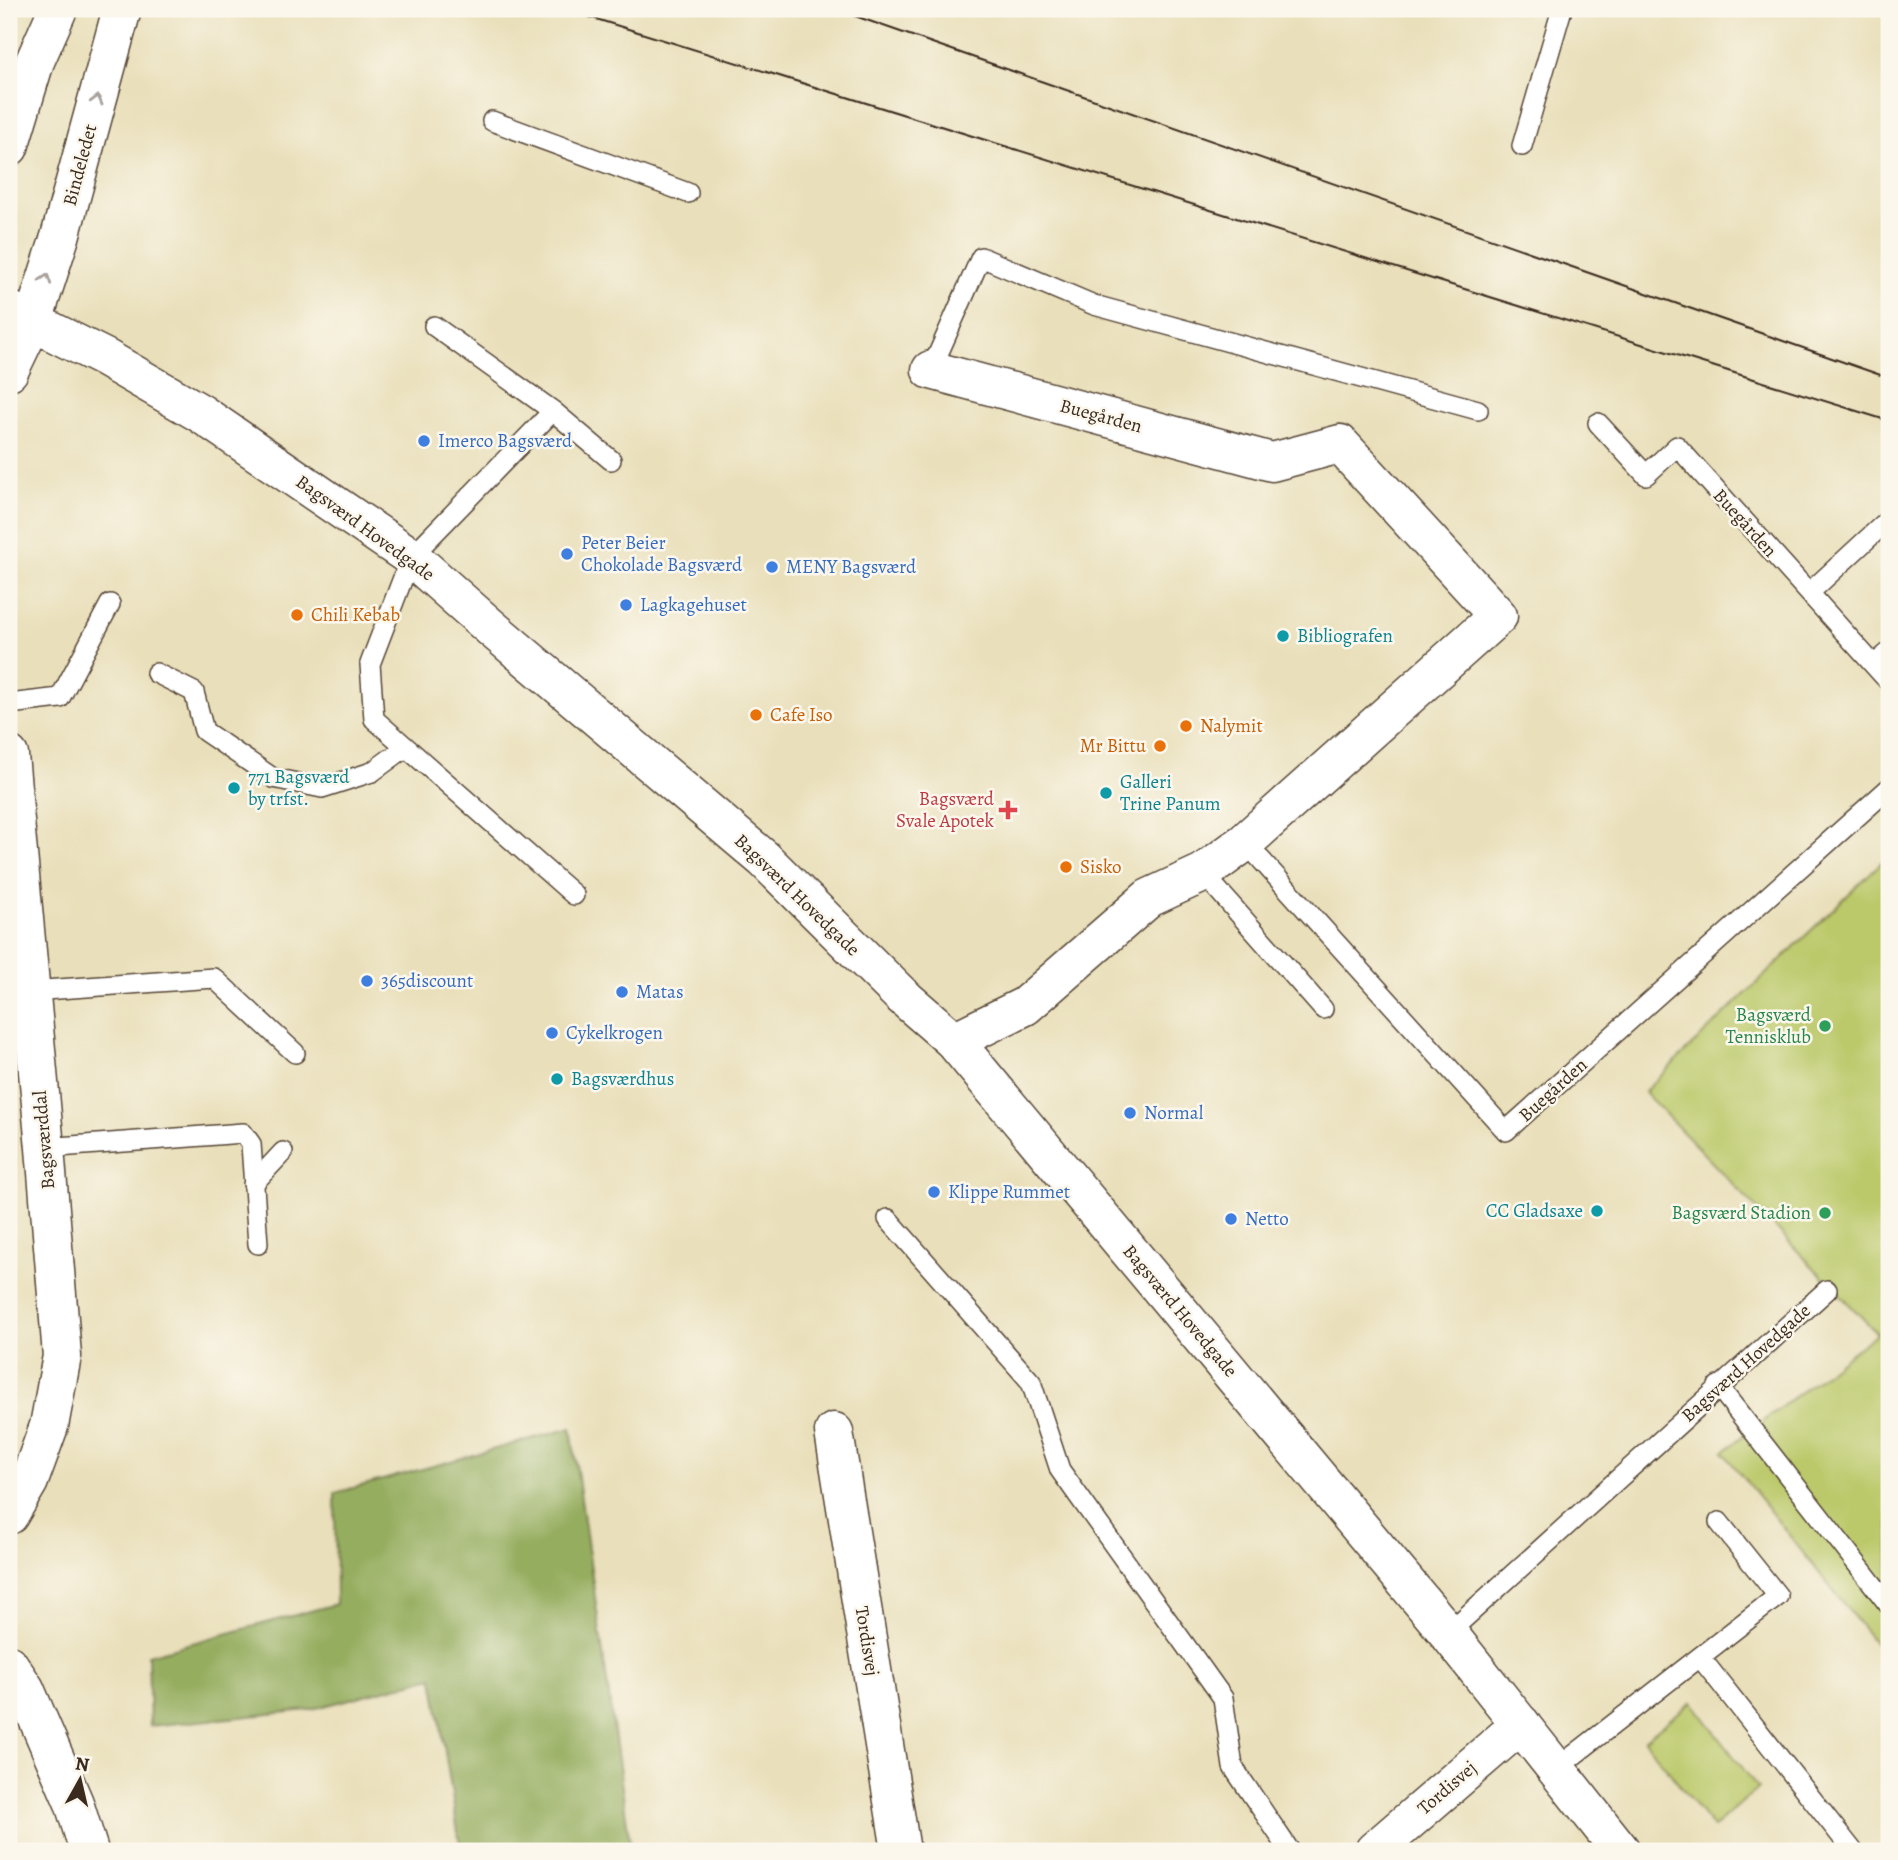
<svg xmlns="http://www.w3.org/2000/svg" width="1898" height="1860" font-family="Alegreya,serif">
  <rect width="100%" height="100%" fill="#fbf7ec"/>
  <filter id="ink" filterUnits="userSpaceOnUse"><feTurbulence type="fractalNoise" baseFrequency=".0143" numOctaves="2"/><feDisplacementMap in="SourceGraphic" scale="14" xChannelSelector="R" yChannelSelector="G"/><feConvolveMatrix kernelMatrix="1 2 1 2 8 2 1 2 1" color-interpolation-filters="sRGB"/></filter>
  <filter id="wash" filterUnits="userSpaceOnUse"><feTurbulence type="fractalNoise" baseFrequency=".00686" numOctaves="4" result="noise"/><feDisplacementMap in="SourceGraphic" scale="28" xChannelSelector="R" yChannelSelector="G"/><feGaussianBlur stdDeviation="1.57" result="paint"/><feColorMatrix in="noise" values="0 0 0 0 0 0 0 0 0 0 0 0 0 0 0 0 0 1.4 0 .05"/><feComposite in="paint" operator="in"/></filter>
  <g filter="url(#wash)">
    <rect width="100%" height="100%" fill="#e9dfba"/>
    <path fill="#bcc96a" stroke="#7c7a44" stroke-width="2" d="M1889,855V1661L1723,1452L1877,1333L1644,1092Z
      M1692,1702L1758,1788L1713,1828L1644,1740Z"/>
    <path fill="#95ad5e" stroke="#686c3e" stroke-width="2" d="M571,1428L631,1851H461L433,1677L309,1710L150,1726L148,1655L336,1604L335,1493Z"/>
  </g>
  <g filter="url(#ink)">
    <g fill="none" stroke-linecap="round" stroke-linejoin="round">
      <defs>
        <path id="service" d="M492,121L688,193
          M1522,146L1562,9
          M434,326L553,411L611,460
          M931,370L981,257L1094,305L1478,410
          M553,411L411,557L370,664L374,719L574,895
          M1598,423L1646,475L1677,446L1889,682
          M1809,593L1889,519
          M1874,665L1889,652
          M156,673L194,692L204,731L273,778L322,788L372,772L406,747
          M9,704L60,698L110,604
          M1245,842L1506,1131L1889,788
          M1203,873L1323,1009
          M30,991L214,978L295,1053
          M45,1148L243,1133L251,1144L258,1244
          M253,1184L283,1152
          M888,1219L1031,1382L1060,1470L1223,1698L1233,1767L1290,1851
          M1718,1386L1889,1605
          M1448,1633L1827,1290
          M1700,1657L1853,1851
          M1556,1769L1778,1596L1719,1522"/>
        <path id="minor" d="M931,370L1272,462L1340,444L1498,616L1245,842L1203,873L1149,898L1025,1006L954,1041
          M9,755L45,1148L62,1356L49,1426L29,1481L9,1515
          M834,1432L901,1851
          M9,1665L25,1689L74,1803L89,1851
          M1374,1851L1521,1724"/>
        <path id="tertiary" d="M9,147L35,61L58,9
          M9,310L105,358L200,413L411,557L489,626L764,859L901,995L954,1041L1448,1633L1621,1851
          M9,371L33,321L60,237L122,9"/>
      </defs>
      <use href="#service" stroke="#554535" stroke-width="22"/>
      <use href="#minor" stroke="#554535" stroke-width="41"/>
      <use href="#tertiary" stroke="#554535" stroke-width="41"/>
      <use href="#service" stroke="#fff" stroke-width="19"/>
      <use href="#minor" stroke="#fff" stroke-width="38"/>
      <use href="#tertiary" stroke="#fff" stroke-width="38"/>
      <path stroke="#3b2a1e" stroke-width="2" d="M564,9L1889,421
        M835,9L1889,378"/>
    </g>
    <defs><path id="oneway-chevron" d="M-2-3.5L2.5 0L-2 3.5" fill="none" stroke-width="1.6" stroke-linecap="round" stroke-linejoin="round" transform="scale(1.75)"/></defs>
    <g stroke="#a79f9a">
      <use href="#oneway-chevron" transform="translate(97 100) rotate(-75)"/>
      <use href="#oneway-chevron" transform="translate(46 279) rotate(-72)"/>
    </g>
  </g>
  <g fill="#3f7fe0" stroke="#fbf7ec" stroke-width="2.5">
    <circle cx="424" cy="441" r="7"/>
    <circle cx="567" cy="554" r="7"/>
    <circle cx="772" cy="567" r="7"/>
    <circle cx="626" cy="605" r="7"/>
    <circle cx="367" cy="981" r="7"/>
    <circle cx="622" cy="992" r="7"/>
    <circle cx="552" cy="1033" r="7"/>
    <circle cx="1130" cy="1113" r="7"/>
    <circle cx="934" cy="1192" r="7"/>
    <circle cx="1231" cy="1219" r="7"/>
  </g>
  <g fill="#e8710a" stroke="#fbf7ec" stroke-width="2.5">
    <circle cx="297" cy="615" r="7"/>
    <circle cx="756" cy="715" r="7"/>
    <circle cx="1186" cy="726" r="7"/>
    <circle cx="1160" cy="746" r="7"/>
    <circle cx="1066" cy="867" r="7"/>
  </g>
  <g fill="#0f9aa8" stroke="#fbf7ec" stroke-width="2.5">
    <circle cx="1283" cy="636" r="7"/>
    <circle cx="234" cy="788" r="7"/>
    <circle cx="1106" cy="793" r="7"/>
    <circle cx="557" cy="1079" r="7"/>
    <circle cx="1597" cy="1211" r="7"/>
  </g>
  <path fill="#e0444e" stroke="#fbf7ec" stroke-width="2.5" d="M1004.5 799.5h7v7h7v7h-7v7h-7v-7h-7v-7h7z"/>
  <g fill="#2e9e5b" stroke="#fbf7ec" stroke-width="2.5">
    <circle cx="1825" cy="1026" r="7"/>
    <circle cx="1825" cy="1213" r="7"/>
  </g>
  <g text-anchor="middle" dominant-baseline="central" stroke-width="5" stroke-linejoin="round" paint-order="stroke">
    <g font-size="19" fill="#3b2a1e" stroke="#fbf7ec">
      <text transform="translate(80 165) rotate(-75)">Bindeledet</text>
      <text transform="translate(1101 416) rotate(15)">Buegården</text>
      <text transform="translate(1745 523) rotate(48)">Buegården</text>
      <text transform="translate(365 528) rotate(36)">Bagsværd Hovedgade</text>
      <text transform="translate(797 895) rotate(44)">Bagsværd Hovedgade</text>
      <text transform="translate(1553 1090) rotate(-42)">Buegården</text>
      <text transform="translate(44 1140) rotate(-95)">Bagsværddal</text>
      <text transform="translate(1180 1311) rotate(50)">Bagsværd Hovedgade</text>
      <text transform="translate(1746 1363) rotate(-42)">Bagsværd Hovedgade</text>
      <text transform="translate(867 1641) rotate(81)">Tordisvej</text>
      <text transform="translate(1447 1788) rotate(-41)">Tordisvej</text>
    </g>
    <g font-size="19" fill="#366cbe" stroke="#fbf7ec" text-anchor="start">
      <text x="438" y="441">Imerco Bagsværd</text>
      <text x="581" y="543">Peter Beier<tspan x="581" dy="22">Chokolade Bagsværd</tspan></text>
      <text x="786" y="567">MENY Bagsværd</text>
      <text x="640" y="605">Lagkagehuset</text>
      <text x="381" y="981">365discount</text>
      <text x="636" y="992">Matas</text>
      <text x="566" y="1033">Cykelkrogen</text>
      <text x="1144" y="1113">Normal</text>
      <text x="948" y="1192">Klippe Rummet</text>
      <text x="1245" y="1219">Netto</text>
    </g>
    <g font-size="19" fill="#c56008" stroke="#fbf7ec" text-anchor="start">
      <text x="311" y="615">Chili Kebab</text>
      <text x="770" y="715">Cafe Iso</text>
      <text x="1200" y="726">Nalymit</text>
      <text x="1146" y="746" text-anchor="end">Mr Bittu</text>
      <text x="1080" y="867">Sisko</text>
    </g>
    <g font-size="19" fill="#0d838f" stroke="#fbf7ec" text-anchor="start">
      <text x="1297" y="636">Bibliografen</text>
      <text x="248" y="777">771 Bagsværd<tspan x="248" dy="22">by trfst.</tspan></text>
      <text x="1120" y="782">Galleri<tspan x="1120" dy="22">Trine Panum</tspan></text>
      <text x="571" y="1079">Bagsværdhus</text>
      <text x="1583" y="1211" text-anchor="end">CC Gladsaxe</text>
    </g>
    <g font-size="19" fill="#be3a42" stroke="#fbf7ec" text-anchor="end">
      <text x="994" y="799">Bagsværd<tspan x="994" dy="22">Svale Apotek</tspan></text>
    </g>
    <g font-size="19" fill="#27864d" stroke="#fbf7ec" text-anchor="end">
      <text x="1811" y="1015">Bagsværd<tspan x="1811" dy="22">Tennisklub</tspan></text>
      <text x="1811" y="1213">Bagsværd Stadion</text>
    </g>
  </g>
  <rect width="1898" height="1860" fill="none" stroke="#fbf7ec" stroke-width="35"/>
  <g transform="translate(80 1780) rotate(8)" stroke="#fbf7ec" stroke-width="5" paint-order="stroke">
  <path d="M0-5L12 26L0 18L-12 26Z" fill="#3b2a1e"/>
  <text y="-10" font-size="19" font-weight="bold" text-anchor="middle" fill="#3b2a1e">N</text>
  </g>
</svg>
